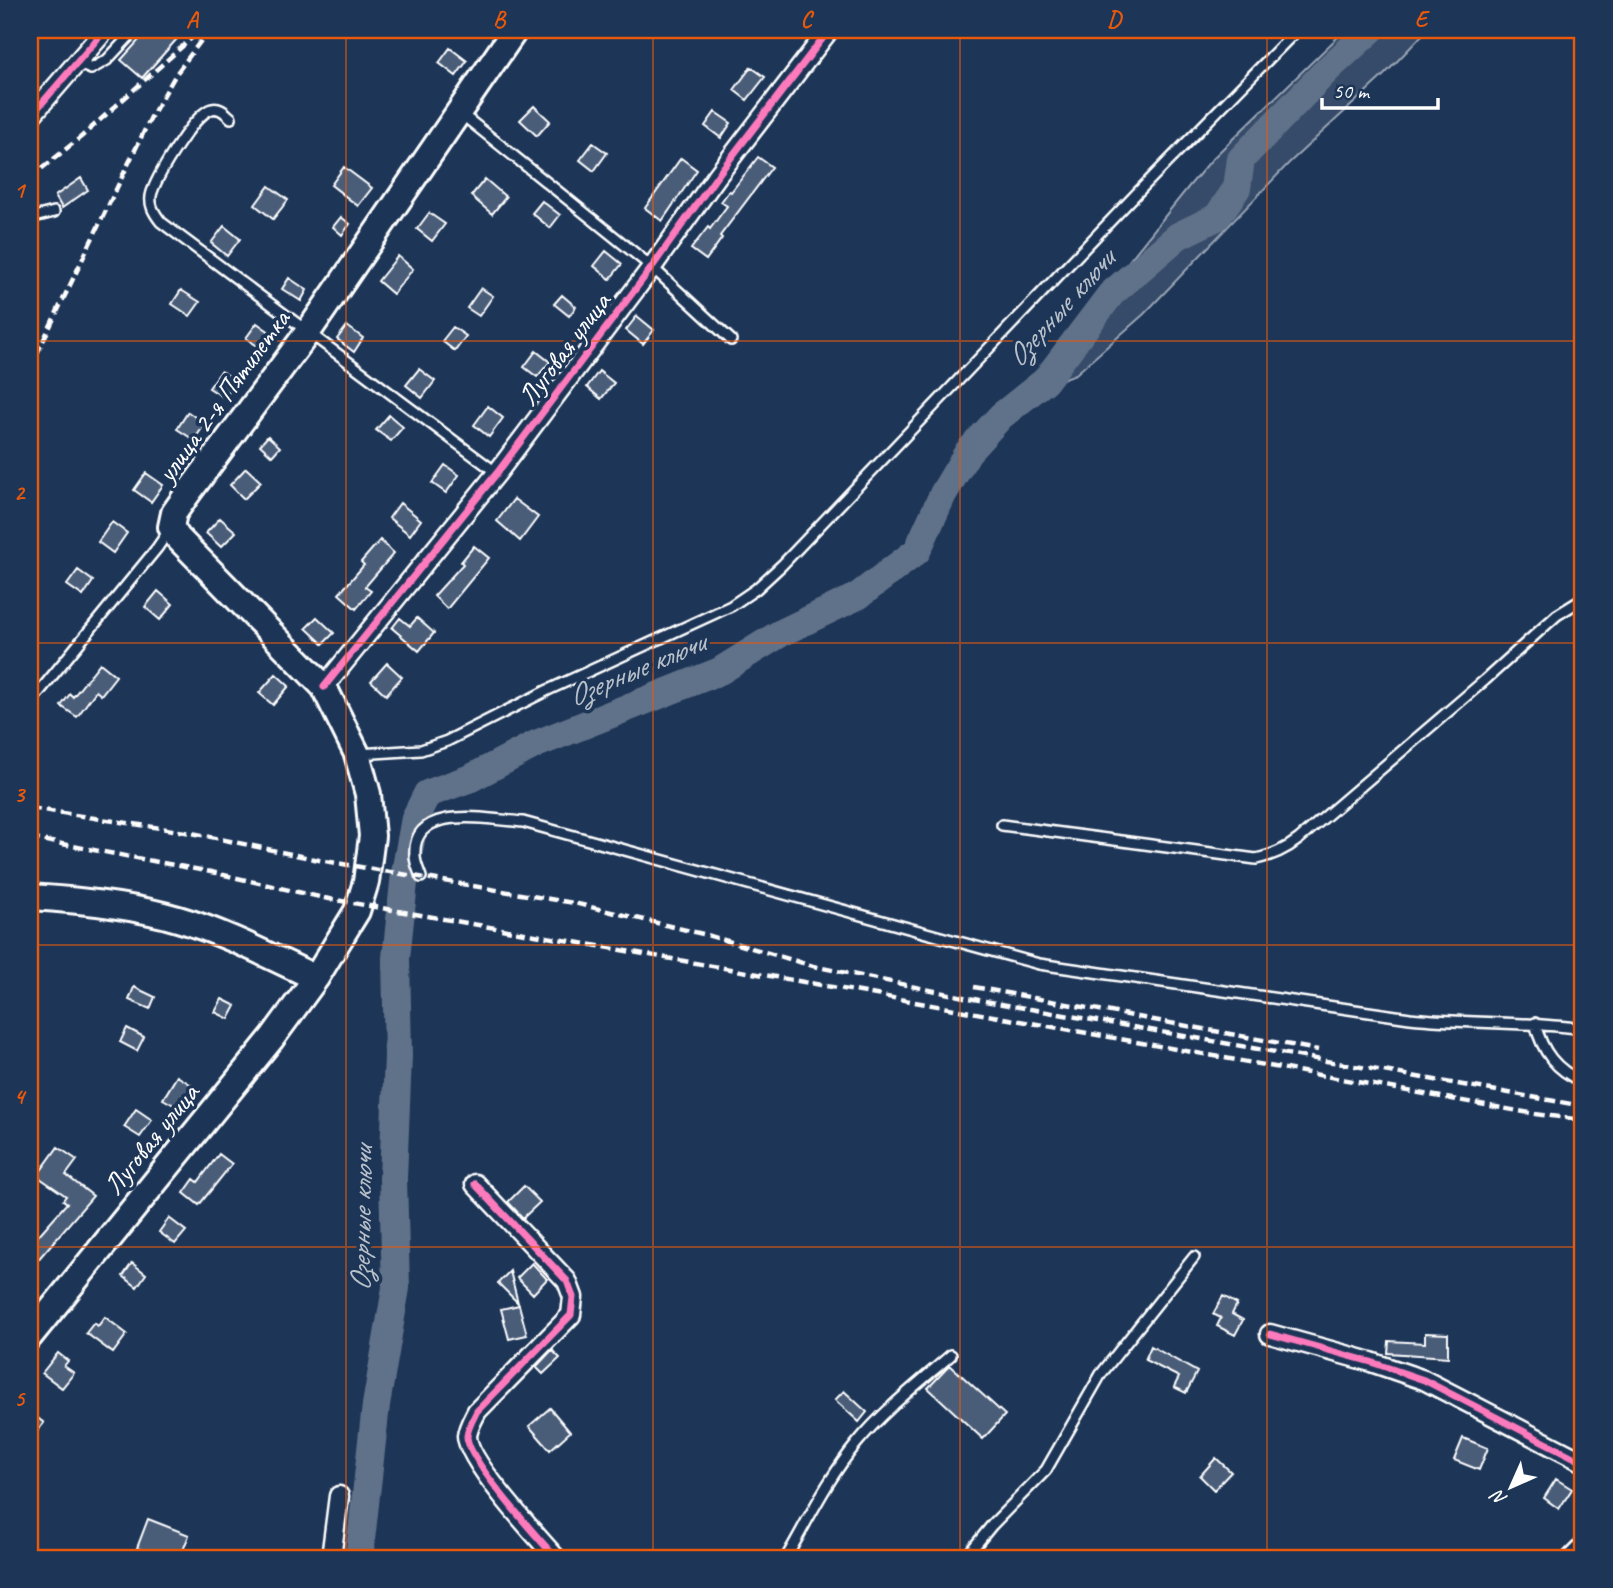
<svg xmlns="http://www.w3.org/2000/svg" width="1613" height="1588" font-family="Caveat,sans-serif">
  <rect width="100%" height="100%" fill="#1d3557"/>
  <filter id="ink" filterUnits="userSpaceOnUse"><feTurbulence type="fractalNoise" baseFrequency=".0143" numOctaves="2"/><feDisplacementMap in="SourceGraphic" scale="14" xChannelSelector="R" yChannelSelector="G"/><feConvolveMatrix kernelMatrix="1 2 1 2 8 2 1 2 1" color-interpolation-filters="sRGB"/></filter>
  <g filter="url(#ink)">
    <path fill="#364b69" stroke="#9aa5b4" stroke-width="2" d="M1345,30H1427L1384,75L1289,163L1144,314L1076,374L1055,382L1045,376L1046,364L1190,185L1214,157Z"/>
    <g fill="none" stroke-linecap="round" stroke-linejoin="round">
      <path stroke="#617289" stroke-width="28" d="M359,1558L376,1405L396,1288L393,1178L398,1056L396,958L405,873L415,818L427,794L471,778L536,744L720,671L781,633L858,596L917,551L943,494L968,452L1001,416L1045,381L1111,294L1178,236L1217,217L1237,188L1241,159L1328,69L1371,30"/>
    </g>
    <path fill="#4a5d79" stroke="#fff" stroke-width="2" d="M148,30H185L142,78L121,60Z
      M450,48L467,61L456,76L439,63Z
      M751,67L765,77L747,100L734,90Z
      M534,106L550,121L537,136L520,120Z
      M715,112L731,123L721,138L705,126Z
      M593,143L607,153L594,171L580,160Z
      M758,157L772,167L720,236L722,238L706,260L691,249L708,227L710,229L727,206L721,202L729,191L731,192Z
      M681,158L697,170L662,221L645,208Z
      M344,167L372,188L358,206L331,185Z
      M81,178L88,190L62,208L55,196Z
      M485,179L506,197L492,214L471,196Z
      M269,186L288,200L273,219L255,205Z
      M542,201L560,215L550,228L532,213Z
      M429,213L445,224L432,241L417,229Z
      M341,217L350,224L342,235L333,227Z
      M224,226L240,239L227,256L211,243Z
      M606,251L622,264L610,279L594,266Z
      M398,256L413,269L393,294L378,281Z
      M289,278L307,290L301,301L282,289Z
      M481,288L493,296L479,316L467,308Z
      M181,290L200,302L190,316L172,304Z
      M562,295L576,307L569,316L554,304Z
      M637,316L654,330L643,344L626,330Z
      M257,323L274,335L263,350L246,338Z
      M347,326L363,338L354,352L337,339Z
      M453,327L466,336L455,351L442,341Z
      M536,351L550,362L537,377L524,367Z
      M419,369L435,381L422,398L406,385Z
      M221,371L236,380L225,398L209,388Z
      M599,371L614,383L601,399L587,387Z
      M488,406L503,418L489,437L474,425Z
      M188,412L205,424L194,440L177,429Z
      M389,415L403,427L391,441L376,430Z
      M268,436L280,447L272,456L260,445Z
      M445,465L459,475L446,493L432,483Z
      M246,468L261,482L244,499L230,485Z
      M146,473L163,485L151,502L134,490Z
      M514,499L538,517L520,541L497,521Z
      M400,503L421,520L410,535L389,518Z
      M220,518L236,532L221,547L206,533Z
      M112,522L127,533L113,553L98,542Z
      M380,540L394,553L365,587L371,591L356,609L339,594L364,565L361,562Z
      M474,546L489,558L447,609L434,596L463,564L461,562Z
      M78,570L93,581L83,596L67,585Z
      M158,591L173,604L160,620L145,607Z
      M317,617L334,633L323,644L306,628Z
      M400,618L410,626L417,618L434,633L419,651L392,628Z
      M100,663L116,676L101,695L96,691L77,717L61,706L70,694L73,697Z
      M387,663L402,677L386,695L371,681Z
      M276,674L289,686L273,705L259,693Z
      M134,987L155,997L150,1009L129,1000Z
      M222,999L236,1006L229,1019L215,1012Z
      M127,1028L144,1037L137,1051L120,1042Z
      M177,1076L195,1087L181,1109L163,1099Z
      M136,1109L152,1120L140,1137L124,1127Z
      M58,1147L77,1160L66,1175L93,1196L30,1269V1245L67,1203L63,1200L66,1196L37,1176Z
      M219,1154L232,1164L199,1205L184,1193L194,1179L198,1182Z
      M524,1186L540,1202L523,1218L508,1202Z
      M169,1218L186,1231L175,1244L159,1232Z
      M132,1263L146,1274L137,1287L123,1276Z
      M532,1263L547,1279L533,1294L517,1278Z
      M510,1271L518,1303L498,1283Z
      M1223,1296L1237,1304L1232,1314L1243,1320L1235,1335L1217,1326L1221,1318L1213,1314Z
      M519,1305L527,1335L509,1339L501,1309Z
      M105,1317L127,1334L113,1353L86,1333L94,1323L98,1326Z
      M1425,1333L1448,1334V1357L1388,1353L1389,1341L1425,1343Z
      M1151,1346L1197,1372L1186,1393L1174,1387L1179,1377L1145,1360Z
      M552,1350L560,1358L543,1374L536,1367Z
      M58,1353L68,1361L64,1366L74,1373L62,1388L42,1373Z
      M950,1365L1005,1415L983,1439L928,1388Z
      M844,1391L867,1412L859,1422L835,1400Z
      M550,1408L570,1432L550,1450L529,1426Z
      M30,1412L44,1423L30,1440Z
      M1463,1438L1488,1448L1479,1470L1454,1460Z
      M1216,1458L1231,1472L1214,1490L1200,1476Z
      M1556,1479L1572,1489L1559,1509L1544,1498Z
      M148,1519L189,1535L180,1558H147L150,1553L137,1548Z"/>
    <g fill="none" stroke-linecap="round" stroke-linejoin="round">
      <defs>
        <path id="lane" d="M77,63L91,69L107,60L135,30
          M459,112L652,267L731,340
          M231,118C225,113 220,107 212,109C195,112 158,175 152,192C148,204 154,213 161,222L497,473
          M30,218L54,212
          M35,697L157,548L170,529
          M359,754L421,750L447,741L548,690L731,606L756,589L782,565L1139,191L1297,30
          M1002,825L1256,859C1273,855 1285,850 1299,839L1485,680L1557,615L1583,599
          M421,877C419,871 415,863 415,856C411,802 490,820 523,822L1039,964L1410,1018C1468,1024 1525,1021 1583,1029
          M1535,1023C1542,1052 1556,1070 1583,1082
          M786,1558C808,1520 828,1478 857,1443C884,1410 919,1383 951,1355
          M965,1558L992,1525L1046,1470L1101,1374L1194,1257"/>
        <path id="street" d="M30,117L105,30
          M324,687L497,473L652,267L717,176L829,30
          M475,1184L567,1281L573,1297L571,1315L477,1411C473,1419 468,1427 467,1436C467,1460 538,1538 556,1558
          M1270,1334L1371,1362L1424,1380L1583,1462
          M331,1558L339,1496
          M1572,1558L1583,1547"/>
        <path id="secondary" d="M30,897C79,900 131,905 178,919C226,933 271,957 316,978
          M30,1336L272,1038L316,978L336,945L357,911L366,882L372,836L368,794L357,754L324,687L178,538L171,527L174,513L186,496L308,332L515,30"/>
      </defs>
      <use href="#lane" stroke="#fff" stroke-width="14"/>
      <use href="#street" stroke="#fff" stroke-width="23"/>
      <use href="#secondary" stroke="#fff" stroke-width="30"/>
      <use href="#lane" stroke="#1d3557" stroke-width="9"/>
      <use href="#street" stroke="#1d3557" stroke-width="18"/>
      <use href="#secondary" stroke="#1d3557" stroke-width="24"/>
      <path stroke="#fff" stroke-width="4.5" stroke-dasharray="10 5" stroke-linecap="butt" d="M30,178L81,137L194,36
        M30,368L151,117L176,74L209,30
        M30,808L192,833L319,860L574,903L707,935L813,966L979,1000L1583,1106
        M30,838L211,872L324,898L821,985L1535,1114L1583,1120
        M974,987L1318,1050"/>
      <defs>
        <path id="cycleway" d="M30,117L105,30
          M324,687L497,473L652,267L717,176L829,30
          M475,1184L567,1281L573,1297L571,1315L477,1411C473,1419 468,1427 467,1436C467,1460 538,1538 556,1558
          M1270,1334L1371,1362L1424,1380L1583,1462"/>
      </defs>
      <use href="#cycleway" stroke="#1d3557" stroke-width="11"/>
      <use href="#cycleway" stroke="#fd7abc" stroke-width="7"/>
    </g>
  </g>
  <path fill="none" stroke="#e8590c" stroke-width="2" stroke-opacity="0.55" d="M346,30V1558M653,30V1558M960,30V1558M1267,30V1558M30,341H1583M30,643H1583M30,945H1583M30,1247H1583"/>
  <g text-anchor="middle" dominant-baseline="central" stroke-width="7" stroke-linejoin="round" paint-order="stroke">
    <g font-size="28" fill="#fff" stroke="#1d3557">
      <text transform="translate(564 349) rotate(-53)">Луговая улица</text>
      <text transform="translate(223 396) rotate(-54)">улица 2-я Пятилетка</text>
      <text transform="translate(151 1139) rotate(-51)">Луговая улица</text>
    </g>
    <g font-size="30" font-style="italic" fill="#b8c0ca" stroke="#1d3557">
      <text transform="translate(1060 308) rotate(-48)">Озерные ключи</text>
      <text transform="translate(636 669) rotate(-23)">Озерные ключи</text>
      <text transform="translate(361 1219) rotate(-89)">Озерные ключи</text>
    </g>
  </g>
  <rect width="1613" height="1588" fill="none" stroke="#1d3557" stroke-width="77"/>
  <g transform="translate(1511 1487) rotate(225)" stroke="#1d3557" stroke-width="5" paint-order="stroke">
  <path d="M0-5L12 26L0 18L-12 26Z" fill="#ffffff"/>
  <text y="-10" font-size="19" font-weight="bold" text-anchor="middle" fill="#ffffff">N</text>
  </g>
  <path d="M1322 98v10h116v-10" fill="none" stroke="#ffffff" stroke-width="3.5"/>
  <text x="1333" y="98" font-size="21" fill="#ffffff" stroke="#1d3557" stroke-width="5" paint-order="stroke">50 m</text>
  <rect x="38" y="38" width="1536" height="1512" fill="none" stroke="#e8590c" stroke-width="2.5"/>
  <g font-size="23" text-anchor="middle" font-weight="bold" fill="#e8590c">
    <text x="192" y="27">A</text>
    <text x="499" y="27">B</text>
    <text x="806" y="27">C</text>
    <text x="1114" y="27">D</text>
    <text x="1421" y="27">E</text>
    <text x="19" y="198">1</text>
    <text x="19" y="500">2</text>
    <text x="19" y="802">3</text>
    <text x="19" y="1104">4</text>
    <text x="19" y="1406">5</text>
  </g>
</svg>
